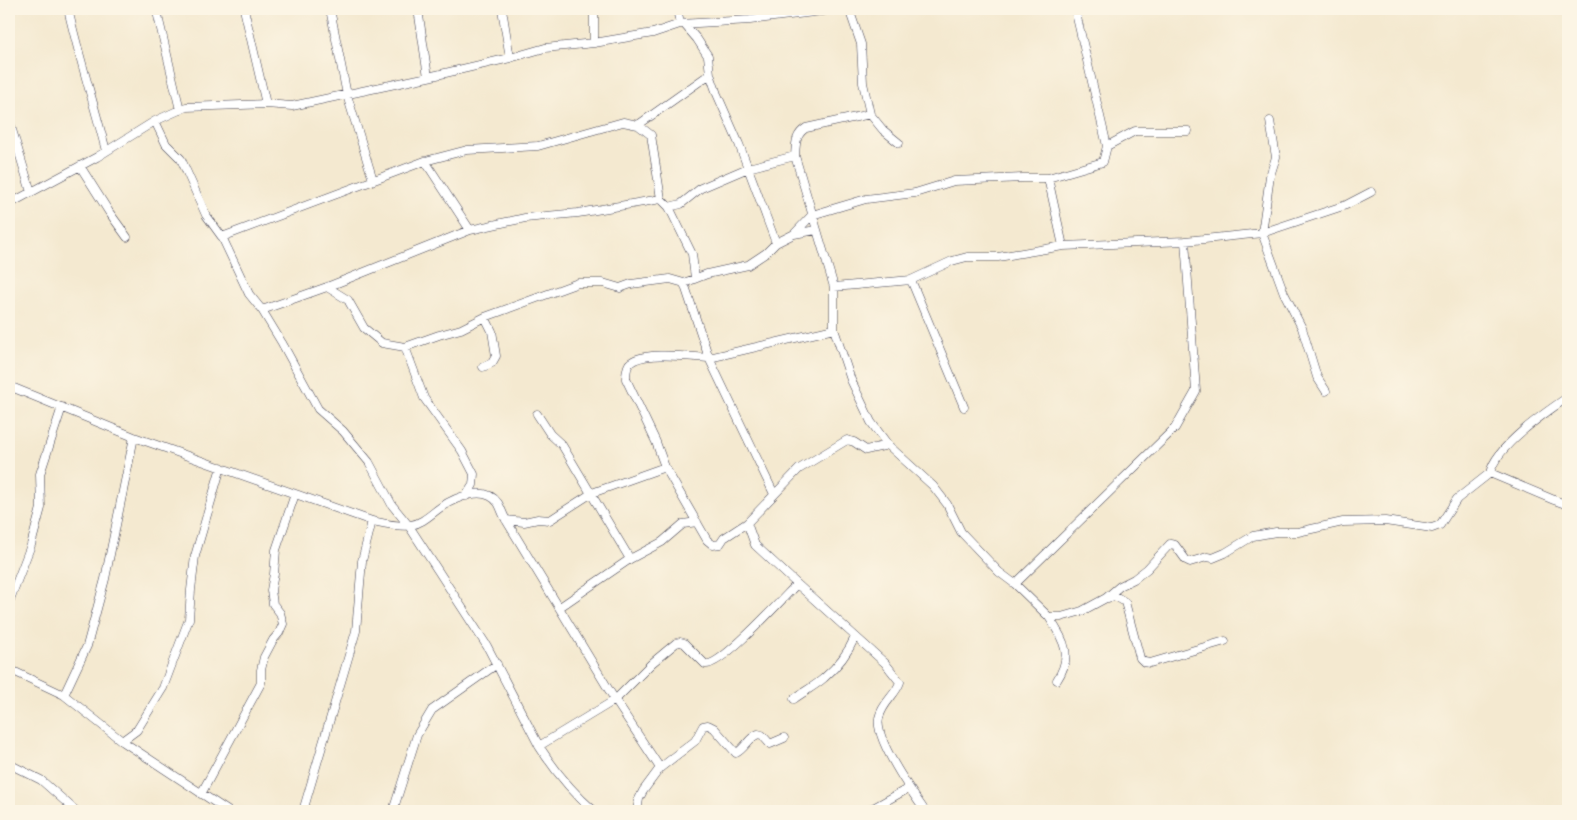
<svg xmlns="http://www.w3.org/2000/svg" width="1577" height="820" font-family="'Patrick Hand',sans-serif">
  <rect width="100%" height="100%" fill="#fcf5e5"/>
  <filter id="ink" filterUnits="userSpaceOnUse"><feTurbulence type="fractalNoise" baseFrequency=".02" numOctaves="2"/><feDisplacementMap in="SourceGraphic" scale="10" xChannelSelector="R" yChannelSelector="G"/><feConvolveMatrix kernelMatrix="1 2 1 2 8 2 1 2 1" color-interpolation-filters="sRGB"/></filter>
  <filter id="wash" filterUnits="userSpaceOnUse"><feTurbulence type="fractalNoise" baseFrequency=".0096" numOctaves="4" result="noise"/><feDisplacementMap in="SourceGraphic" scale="20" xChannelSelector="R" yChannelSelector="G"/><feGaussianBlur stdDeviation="1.12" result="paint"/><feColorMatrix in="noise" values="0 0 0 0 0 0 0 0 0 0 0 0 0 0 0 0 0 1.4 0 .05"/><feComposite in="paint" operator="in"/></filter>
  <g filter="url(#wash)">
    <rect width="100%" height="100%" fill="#f4e9d0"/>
  </g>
  <g filter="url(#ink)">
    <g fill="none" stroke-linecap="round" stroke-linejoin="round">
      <defs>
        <path id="street" d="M68,9C79,57 94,104 106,151
          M244,9L266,104
          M330,9L347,95L373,180
          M418,9L428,77
          M502,9L510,58
          M594,9V43
          M677,9L680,24
          M849,9L861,44L863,83L870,114L883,130L899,143
          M1075,9L1107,146L1135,131H1188
          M157,12L180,110
          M684,24L697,39L708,56L710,74L717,94L739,144L776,243L794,234L812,215L866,199L915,193L954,181L1023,178H1048L1103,162L1107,146
          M870,114L806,128C795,135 796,144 795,156L834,287L911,280
          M9,120L31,192
          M155,121L166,144L181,159L206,215L222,237L249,294L262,310L282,343L318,409L343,431L369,462L392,505L409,526L487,646L539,746L615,700L652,663L676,643L680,642L684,643L705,664C720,668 784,597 797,584L755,545L747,523
          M1270,121L1276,157L1270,176L1262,233L1346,205L1371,192
          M638,125L710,74
          M425,161L470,230
          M80,166L109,212L127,237
          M1048,178L1063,246
          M9,204L97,157L155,121L186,107L266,104L292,106L428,77L510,58L545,48L594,43L653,33L680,24L750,20L838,9
          M669,207L692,254L695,278
          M794,234L816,230
          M222,237L425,161L467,150L538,146L623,122L638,125L651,135L661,199
          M684,283L709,358L834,329
          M327,287L348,300L364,328L382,343L405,347L439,335L461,329L485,317L578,283H603L620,288L631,284L670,279L684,283L707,274L748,265L766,253L776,243
          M834,287V329L851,380L871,422L888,445L933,486L947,504L961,532L999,572L1015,584L1049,617H1061L1082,611L1106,598L1120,586L1134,579L1147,569L1170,544L1175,545L1186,560L1190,562L1207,557L1213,558L1225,553L1253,536L1276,532H1298L1343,522L1385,521L1432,528L1440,525L1457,499L1490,473L1554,500L1568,505
          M262,310L327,287L470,230L525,218L578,213L661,199L669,207L681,204L701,188L748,168L795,156
          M405,347L424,398L462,451L474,474L473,485L466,496
          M483,367L492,363L496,356L492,331L485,317
          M9,386L134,437L372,521C382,523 402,528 411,525C423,523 431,514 441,507C455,498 485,484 498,503C501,508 503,515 506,520L615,700L660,768L643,791L639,799L637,811
          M964,407L911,280L952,261L967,257H998L1063,246L1185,241L1262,233L1284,293L1302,328L1317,377L1326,391
          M537,414L550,434L562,445L630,559L662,542L683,524L697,522
          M134,437L105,579L87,646L64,695L122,741L228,811
          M665,467L707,540L713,545L720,544L724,538L747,523L799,469L847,440L854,442L866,450L888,445
          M1490,473C1496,446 1546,412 1568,397
          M506,520L524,522L538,519L550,520L592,493L665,467L656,442L626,379C626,374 626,369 629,364C641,350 692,357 709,358L774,494
          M797,584L885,663L900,682C896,695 882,703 879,718C874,739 913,794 925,811
          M1015,584L1175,428L1196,391L1185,241
          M1108,598L1115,596L1125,602L1140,658L1144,662L1150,663L1225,641
          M9,602L31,545L41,508L40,474L62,407
          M560,607L630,559
          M1049,617C1063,640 1074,654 1057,680
          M9,669L64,695
          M794,699C803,692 815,686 824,678C837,667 848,653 855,637
          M122,741L137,730L163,688L189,619L191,590L195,556L221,467
          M539,746C555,771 572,792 594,811
          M9,764L41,780L76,811
          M660,768L695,741L703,726L708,725L714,728L736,753C745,749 748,738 758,734L762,735L770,744L784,738
          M201,794L261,683V670L264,657L273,640L279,633L283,624L280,613L273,604L271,590L274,574L276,550L295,494
          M303,811L356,631L362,561L372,521
          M393,811L417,735L432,710L497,664
          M868,811L909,788"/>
      </defs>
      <use href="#street" stroke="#424051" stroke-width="9"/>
      <use href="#street" stroke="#fff" stroke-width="8"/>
    </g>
  </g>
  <rect width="1577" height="820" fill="none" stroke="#fcf5e5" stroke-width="30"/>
</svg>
